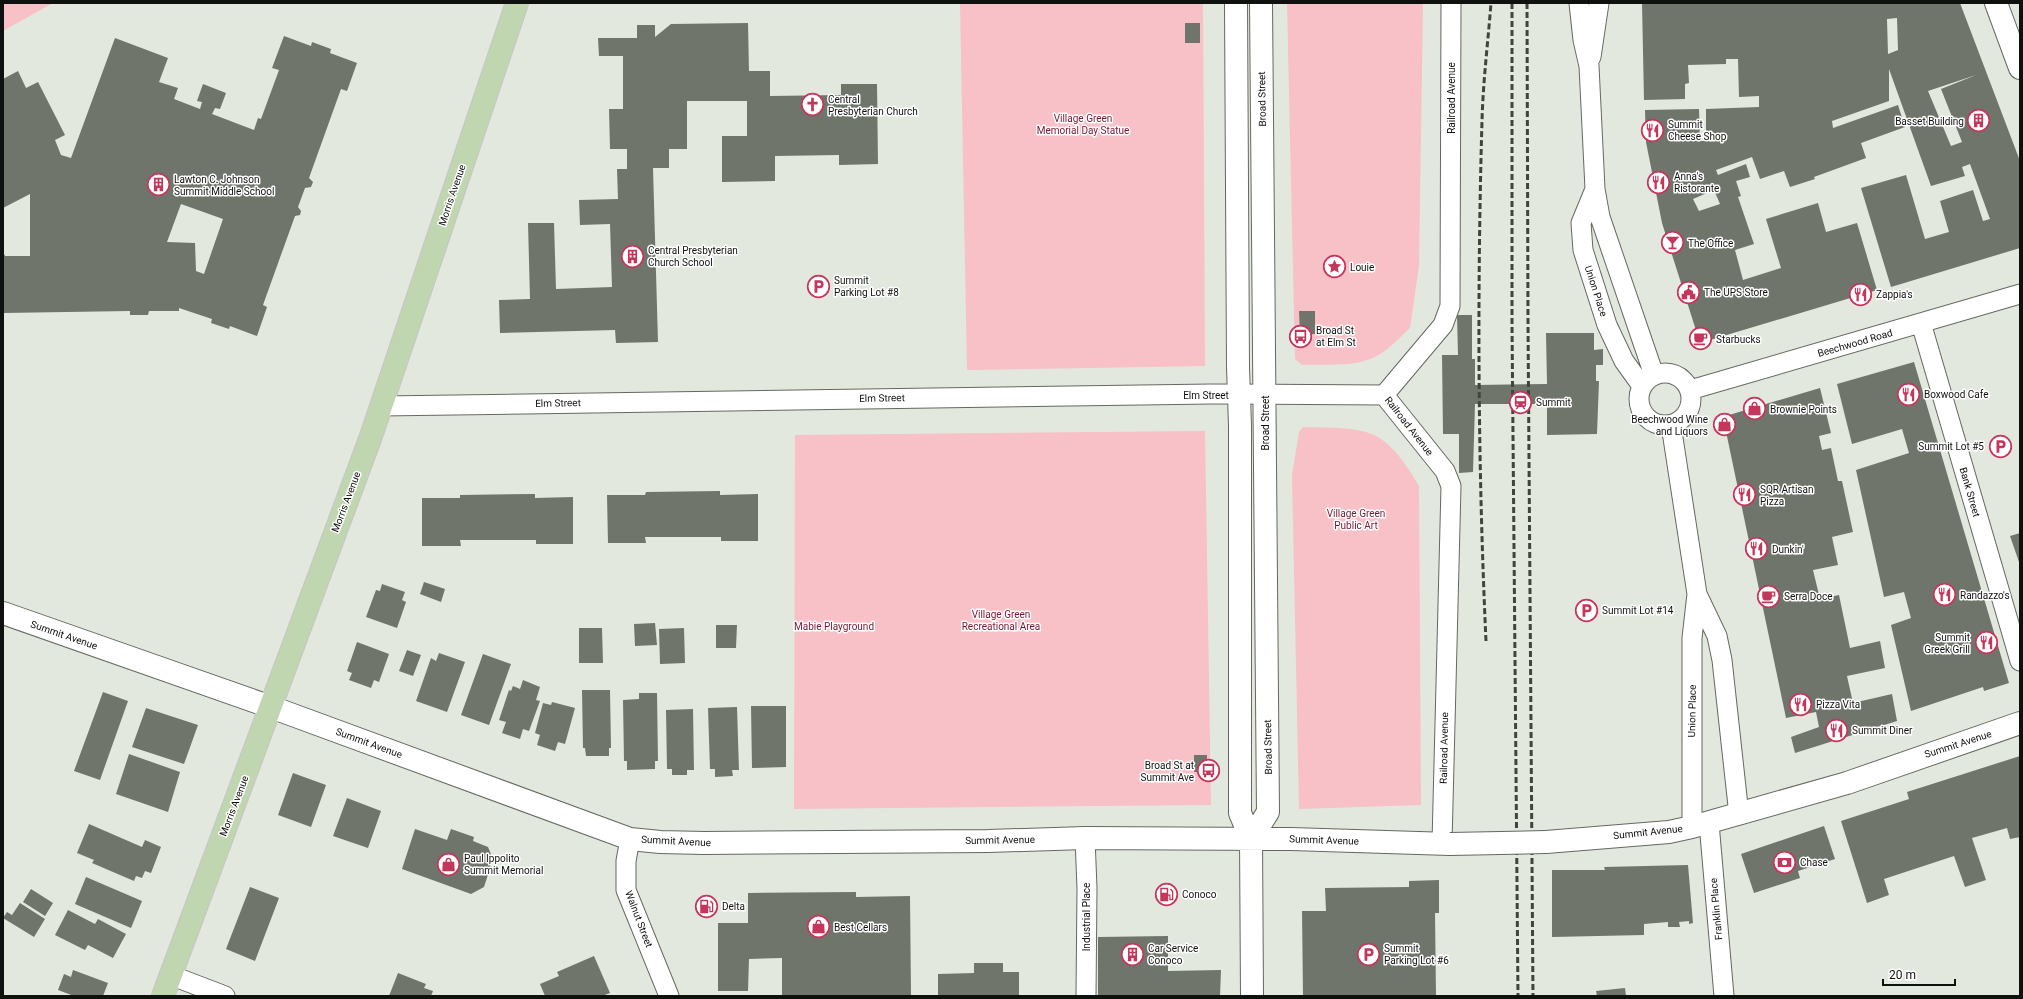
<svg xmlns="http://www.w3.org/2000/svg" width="2023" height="999" font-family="Roboto,sans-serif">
  <rect width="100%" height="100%" fill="#e2e8de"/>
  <path fill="#f8c0c7" d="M3,3H53L3,31Z
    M960,3H1203L1205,366L967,370Z
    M1287,3H1423L1419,266L1410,328C1398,339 1385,354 1370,359C1349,367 1324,364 1302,365L1295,359Z
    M1303,427C1325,428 1359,426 1378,437C1396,448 1409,469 1419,486L1421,805L1299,809L1292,475L1299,432Z
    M1205,431L1211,805L794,809L795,435Z"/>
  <path fill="#70756c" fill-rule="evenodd" d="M1642,3H1960L2020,161V248L1891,287L1861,188L1906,175L1925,239L1949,232L1940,201L1973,190L1983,221L1990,219L1970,164L1962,167L1965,176L1931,186L1889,69V101L1832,121L1833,128L1898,105L1905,127L1861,143L1866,158L1814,177L1815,179L1790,187L1784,171L1760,179L1752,157L1716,170L1718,175L1746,164L1750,177L1736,181L1741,196L1738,197L1754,244L1735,250L1743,280L1781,268L1766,219L1818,203L1826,232L1857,223L1877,290L1700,343L1662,223L1646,142L1645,110L1699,109L1700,141H1706V109L1759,107V96L1739,97L1738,59H1726V64L1688,65L1689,83L1685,84V99L1644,100ZM1897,18L1898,50L1888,54L1887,19ZM1976,75L1941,89L1962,142L1951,146L1928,91ZM1714,190L1720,204L1699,211L1693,199Z
    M748,23L749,71H770V96L841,95V84H877L878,164L839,165V155L775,156V181L722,182V136H747V101H687V149H669V168H653L658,342L616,343L615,330L500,333L499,300L530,299L528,223H554L556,289L612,287L610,224L580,225L579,200L618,199L617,169H627V149H610L609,109H623V56H599L598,38H637V25H655V37L671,24Z
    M1185,23H1200V43H1185Z
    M284,36L311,46L312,42L331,49L330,53L357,63L347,91L341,89L309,178L313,182L311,187L305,188L298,207L301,211L300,215L295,216L263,305L267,307L257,336L230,326L229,329L211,323L212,319L179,308V311H149L148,315H130V311L3,313V252L5,256H30V194L3,208V79L18,71L26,88L38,82L65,135L55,140L61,155L71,158L115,38L168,58L159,82L178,88L174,99L200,109L202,102L197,101L203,84L226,93L220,109L215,108L212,114L254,130L258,118L261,119L279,70L272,68ZM181,204L223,219L204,274L196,271L195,243L167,242Z
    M1299,311H1315V334L1300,335Z
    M1457,315H1472V359H1475V385L1547,384L1546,333H1594V350L1603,349V365H1596V381H1599L1597,434L1547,435V404H1475L1473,472L1459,473V434H1443L1442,355H1458Z
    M1914,362L2009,683L1984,691L1983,687L1911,711L1891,625L1911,618L1904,592L1884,597L1856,470L1909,453L1902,429L1852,444L1837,384Z
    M1820,388L1831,433L1819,436L1822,450L1831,448L1838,481H1842L1853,532L1832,537L1838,565L1813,570L1820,599L1839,595L1850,648L1880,641L1885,668L1847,676L1853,703L1892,694L1897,721L1795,753L1791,737L1819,727L1816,712L1786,718L1724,422L1729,415Z
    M720,491V495L758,494V541H721V537H645L646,543H608L607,495H645L646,492Z
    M535,494V498L573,497V544H536V540H460L461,546H422V498H460V495Z
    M2020,533V565L2010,536Z
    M424,582L445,589L441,602L420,594Z
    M382,584L405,592L402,600L406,602L397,628L366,617L376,590L380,591Z
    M655,623L657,645L635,646L634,624Z
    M716,625H737L736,648H716Z
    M579,628H602L603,663H579Z
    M684,628L685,663L660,664L659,629Z
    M357,642L389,654L379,682L374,680L371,688L349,680L352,673L347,671Z
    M407,650L421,655L413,676L399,671Z
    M439,653L465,662L447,712L416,701L431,658L436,661Z
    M483,654L511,664L489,725L461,715Z
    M523,680L540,687L536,700L540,701L529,731L523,729L520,739L502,733L506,722L499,720L509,690L511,691L513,686L520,689Z
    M582,690H610L611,748H609V756H586L585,748H583Z
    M103,692L128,701L100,780L74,771Z
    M639,693H657L658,761H655V769L627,770V761H624L623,700L639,699Z
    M552,702L575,708L565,744L558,742L555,751L537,745L540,735L535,733L543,703L551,705Z
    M751,706H786V767L752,768Z
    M737,707L739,770H732L733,776L715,777V769H710L708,708Z
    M146,708L198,725L184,764L132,747Z
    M693,709L694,770H687V775H672V769H667L666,710Z
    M129,754L180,772L168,812L116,794Z
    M1194,755H1207V772H1194Z
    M2020,756V837L2010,839L2007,828L1972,838L1986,880L1965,887L1954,856L1884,879L1889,895L1867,903L1841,821L1909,799L1907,792Z
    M293,773L326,785L311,827L278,815Z
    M347,798L381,811L368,848L333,836Z
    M89,824L142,847L145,840L161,847L151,873L145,871L142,878L136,876L134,881L92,863L94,860L77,853Z
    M1824,826L1835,859L1798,871L1800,878L1754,893L1741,854Z
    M415,829L447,840L451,829L474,837L473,841L488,847L493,859L484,887L471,894L402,869Z
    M1688,865L1693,923L1689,924V921L1679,922L1680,927H1668V922L1644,924V935L1552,937V870H1605L1604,867Z
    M86,877L142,901L131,928L75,904Z
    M1439,880V913H1435L1436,996H1303L1302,911H1326L1325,888L1409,887V881Z
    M250,887L279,898L255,961L226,949Z
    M31,889L53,903L45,916L23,902Z
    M856,892V897L910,896L911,996H782V958L749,959L748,991H718V923H748V893Z
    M20,903L45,919L34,937L3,918L7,912L12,915Z
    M68,910L95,924L98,919L126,934L113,958L88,945L85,950L55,935Z
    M1168,936V971L1221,970L1220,996H1098V937Z
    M594,956L610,993L602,996H545L540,984L559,976L557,972Z
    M974,963H1003V972H1019V996H938V974L974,973Z
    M73,970L108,983L103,996H74L58,990L64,974L71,977Z
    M398,973L426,984L424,988L433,991L431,996H389Z
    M1625,988L1626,996H1597L1596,991Z"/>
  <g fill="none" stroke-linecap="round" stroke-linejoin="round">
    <defs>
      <path id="street" d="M1579,3L1583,40L1589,66L1595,189L1600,217L1654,375
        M1591,57L1599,3
        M1595,189L1581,223L1583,250L1607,325L1624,361L1642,386
        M1921,323L2020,661
        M1639 399a26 26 0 1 1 52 0a26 26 0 1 1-52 0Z
        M1690,390L2020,294
        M1384,395L1445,471L1451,486L1442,843
        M1384,395L1443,325L1450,306L1451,3
        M381,406L1212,394L1384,395
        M1671,425L1697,594L1692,638V827
        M1697,594L1717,636L1722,660L1739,815
        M1709,823L1724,996
        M1085,838L1087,888L1086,996
        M630,839L626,861V890L669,996
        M170,975L225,996"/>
      <path id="secondary" d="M1236,3L1238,367L1240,426V813L1251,839L1252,996
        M1996,3L2020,68
        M3,613L271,707L630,839L660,842L704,843L988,841L1085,838L1291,839L1450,844
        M1251,839L1268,812L1261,3
        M1546,842L1669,832L1692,827L1847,783L2020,723"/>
      <path id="primary" d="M163,996L370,439L517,3"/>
    </defs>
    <use href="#street" stroke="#646960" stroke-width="21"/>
    <use href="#secondary" stroke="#646960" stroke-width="24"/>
    <use href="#primary" stroke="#c5c6c5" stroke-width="24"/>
    <use href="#street" stroke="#fff" stroke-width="19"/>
    <use href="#secondary" stroke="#fff" stroke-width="22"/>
    <use href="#primary" stroke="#c0d6b0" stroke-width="22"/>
    <path stroke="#40433e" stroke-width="3" stroke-dasharray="6 3" stroke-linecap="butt" d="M1512,3V323L1518,996
      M1527,3L1528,323L1533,996
      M1486,641C1478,469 1477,294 1482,121C1483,82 1488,42 1491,3"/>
    <defs>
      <path id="secondary-bridge" d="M1450,844L1546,842"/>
    </defs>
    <use href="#secondary-bridge" stroke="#646960" stroke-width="24" stroke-linecap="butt"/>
    <use href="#secondary-bridge" stroke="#fff" stroke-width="22"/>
  </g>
  <defs>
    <symbol id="church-ring" viewBox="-11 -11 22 22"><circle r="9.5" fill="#fff" stroke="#c5365b" stroke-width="1.5"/><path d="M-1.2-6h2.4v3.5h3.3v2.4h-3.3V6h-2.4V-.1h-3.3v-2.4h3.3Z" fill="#c5365b"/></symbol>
    <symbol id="building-ring" viewBox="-11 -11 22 22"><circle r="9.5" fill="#fff" stroke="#c5365b" stroke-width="1.5"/><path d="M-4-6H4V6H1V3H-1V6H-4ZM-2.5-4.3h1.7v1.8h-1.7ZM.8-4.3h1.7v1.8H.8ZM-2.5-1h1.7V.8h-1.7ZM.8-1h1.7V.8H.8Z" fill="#c5365b"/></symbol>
    <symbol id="restaurant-ring" viewBox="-11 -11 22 22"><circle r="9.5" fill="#fff" stroke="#c5365b" stroke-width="1.5"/><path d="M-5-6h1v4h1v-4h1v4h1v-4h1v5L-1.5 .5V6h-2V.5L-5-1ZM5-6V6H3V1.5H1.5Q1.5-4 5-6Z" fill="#c5365b"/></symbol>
    <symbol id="bar-ring" viewBox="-11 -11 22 22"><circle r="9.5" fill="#fff" stroke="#c5365b" stroke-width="1.5"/><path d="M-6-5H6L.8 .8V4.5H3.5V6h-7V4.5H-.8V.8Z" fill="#c5365b"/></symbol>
    <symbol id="sight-ring" viewBox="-11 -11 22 22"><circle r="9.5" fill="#fff" stroke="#c5365b" stroke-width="1.5"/><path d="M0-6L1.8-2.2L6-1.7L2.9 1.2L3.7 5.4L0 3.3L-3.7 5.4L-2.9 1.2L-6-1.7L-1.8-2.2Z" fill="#c5365b"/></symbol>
    <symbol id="parking-ring" viewBox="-11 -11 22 22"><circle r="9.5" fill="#fff" stroke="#c5365b" stroke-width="1.5"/><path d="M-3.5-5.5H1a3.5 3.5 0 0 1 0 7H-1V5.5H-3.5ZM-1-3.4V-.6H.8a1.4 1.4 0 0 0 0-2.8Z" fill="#c5365b"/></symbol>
    <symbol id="civic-ring" viewBox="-11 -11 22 22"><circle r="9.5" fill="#fff" stroke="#c5365b" stroke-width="1.5"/><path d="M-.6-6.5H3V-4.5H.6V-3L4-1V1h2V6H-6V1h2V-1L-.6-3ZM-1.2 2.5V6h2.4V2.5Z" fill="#c5365b"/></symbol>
    <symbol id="bus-ring" viewBox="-11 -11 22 22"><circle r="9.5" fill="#fff" stroke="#c5365b" stroke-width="1.5"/><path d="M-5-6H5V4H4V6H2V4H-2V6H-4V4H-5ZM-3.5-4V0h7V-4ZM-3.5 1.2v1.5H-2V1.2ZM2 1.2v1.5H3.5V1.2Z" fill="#c5365b"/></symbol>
    <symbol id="cafe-ring" viewBox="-11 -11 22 22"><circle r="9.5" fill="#fff" stroke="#c5365b" stroke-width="1.5"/><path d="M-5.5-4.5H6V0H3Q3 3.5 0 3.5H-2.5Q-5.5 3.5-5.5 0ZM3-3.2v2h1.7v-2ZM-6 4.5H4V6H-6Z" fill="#c5365b"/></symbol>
    <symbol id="station-ring" viewBox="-11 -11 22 22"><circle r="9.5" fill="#fff" stroke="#c5365b" stroke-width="1.5"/><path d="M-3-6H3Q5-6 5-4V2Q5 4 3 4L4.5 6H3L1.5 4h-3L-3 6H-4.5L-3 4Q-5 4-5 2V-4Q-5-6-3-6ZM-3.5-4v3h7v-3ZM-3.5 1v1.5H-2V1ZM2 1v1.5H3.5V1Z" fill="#c5365b"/></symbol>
    <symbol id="shop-ring" viewBox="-11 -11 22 22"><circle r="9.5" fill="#fff" stroke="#c5365b" stroke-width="1.5"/><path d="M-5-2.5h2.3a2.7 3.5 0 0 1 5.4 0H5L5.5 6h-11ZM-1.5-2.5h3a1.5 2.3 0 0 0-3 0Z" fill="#c5365b"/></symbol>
    <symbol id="bank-ring" viewBox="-11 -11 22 22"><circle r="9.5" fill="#fff" stroke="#c5365b" stroke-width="1.5"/><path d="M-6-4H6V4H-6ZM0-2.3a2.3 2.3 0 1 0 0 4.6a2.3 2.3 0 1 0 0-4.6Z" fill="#c5365b"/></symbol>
    <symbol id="fuel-ring" viewBox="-11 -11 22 22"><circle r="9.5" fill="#fff" stroke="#c5365b" stroke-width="1.5"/><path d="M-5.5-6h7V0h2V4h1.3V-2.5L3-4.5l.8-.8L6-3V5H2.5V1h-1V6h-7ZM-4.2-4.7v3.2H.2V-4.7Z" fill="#c5365b"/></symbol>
  </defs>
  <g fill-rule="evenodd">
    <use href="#church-ring" x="800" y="92" width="25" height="25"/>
    <use href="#building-ring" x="1966" y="108" width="25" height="25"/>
    <use href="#restaurant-ring" x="1640" y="118" width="25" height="25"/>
    <use href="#restaurant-ring" x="1646" y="170" width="25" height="25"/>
    <use href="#building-ring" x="146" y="172" width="25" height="25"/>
    <use href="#bar-ring" x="1660" y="230" width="25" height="25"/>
    <use href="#building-ring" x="620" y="244" width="25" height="25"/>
    <use href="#sight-ring" x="1322" y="254" width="25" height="25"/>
    <use href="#parking-ring" x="806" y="274" width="25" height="25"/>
    <use href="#civic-ring" x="1676" y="280" width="25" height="25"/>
    <use href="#restaurant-ring" x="1848" y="282" width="25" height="25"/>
    <use href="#bus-ring" x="1288" y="324" width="25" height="25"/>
    <use href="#cafe-ring" x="1688" y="326" width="25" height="25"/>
    <use href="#restaurant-ring" x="1896" y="382" width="25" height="25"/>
    <use href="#station-ring" x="1508" y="390" width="25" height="25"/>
    <use href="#shop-ring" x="1742" y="396" width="25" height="25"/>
    <use href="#shop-ring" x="1712" y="412" width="25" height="25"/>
    <use href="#parking-ring" x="1988" y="434" width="25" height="25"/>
    <use href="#restaurant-ring" x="1732" y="482" width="25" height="25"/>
    <use href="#restaurant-ring" x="1744" y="536" width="25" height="25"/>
    <use href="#restaurant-ring" x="1932" y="582" width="25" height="25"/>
    <use href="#cafe-ring" x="1756" y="584" width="25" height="25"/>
    <use href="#parking-ring" x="1574" y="598" width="25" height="25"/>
    <use href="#restaurant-ring" x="1974" y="630" width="25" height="25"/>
    <use href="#restaurant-ring" x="1788" y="692" width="25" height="25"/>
    <use href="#restaurant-ring" x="1824" y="718" width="25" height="25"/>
    <use href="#bus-ring" x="1196" y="758" width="25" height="25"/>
    <use href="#bank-ring" x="1772" y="850" width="25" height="25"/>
    <use href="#shop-ring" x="436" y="852" width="25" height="25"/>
    <use href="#fuel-ring" x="1154" y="882" width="25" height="25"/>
    <use href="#fuel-ring" x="694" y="894" width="25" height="25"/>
    <use href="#shop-ring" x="806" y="914" width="25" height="25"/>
    <use href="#building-ring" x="1120" y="942" width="25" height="25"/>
    <use href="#parking-ring" x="1356" y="942" width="25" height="25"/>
  </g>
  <g text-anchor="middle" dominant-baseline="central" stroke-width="3" stroke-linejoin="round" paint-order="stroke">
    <g font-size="10" fill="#0f110e" stroke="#fff">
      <text transform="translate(1451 98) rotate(-90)">Railroad Avenue</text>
      <text transform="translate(1262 99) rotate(-91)">Broad Street</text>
      <text transform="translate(452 195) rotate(-71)">Morris Avenue</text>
      <text transform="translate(1596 291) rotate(72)">Union Place</text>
      <text transform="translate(1855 343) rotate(-16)">Beechwood Road</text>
      <text x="1206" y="395">Elm Street</text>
      <text transform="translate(882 398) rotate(-1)">Elm Street</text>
      <text transform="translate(558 403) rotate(-1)">Elm Street</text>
      <text transform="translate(1265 423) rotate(-90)">Broad Street</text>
      <text transform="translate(1409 426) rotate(52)">Railroad Avenue</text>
      <text transform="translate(1970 492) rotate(74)">Bank Street</text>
      <text transform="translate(346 502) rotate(-69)">Morris Avenue</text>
      <text transform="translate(64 635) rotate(19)">Summit Avenue</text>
      <text transform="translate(1692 711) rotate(-89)">Union Place</text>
      <text transform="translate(369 743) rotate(20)">Summit Avenue</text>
      <text transform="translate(1958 744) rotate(-18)">Summit Avenue</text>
      <text transform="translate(1268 747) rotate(-91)">Broad Street</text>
      <text transform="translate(1444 748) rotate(-89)">Railroad Avenue</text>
      <text transform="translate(234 806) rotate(-69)">Morris Avenue</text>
      <text transform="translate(1648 832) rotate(-6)">Summit Avenue</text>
      <text transform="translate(1000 840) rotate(-1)">Summit Avenue</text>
      <text transform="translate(1324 840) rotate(2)">Summit Avenue</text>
      <text transform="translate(676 841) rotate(3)">Summit Avenue</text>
      <text transform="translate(1716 909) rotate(-95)">Franklin Place</text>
      <text transform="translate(1086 917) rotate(-90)">Industrial Place</text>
      <text transform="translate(639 919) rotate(69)">Walnut Street</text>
    </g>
    <g font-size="10" fill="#0f110e" stroke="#fff" text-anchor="start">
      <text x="828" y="99">Central<tspan x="828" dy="12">Presbyterian Church</tspan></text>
      <text x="1964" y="121" text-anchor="end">Basset Building</text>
      <text x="1668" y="124">Summit<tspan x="1668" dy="12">Cheese Shop</tspan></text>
      <text x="1674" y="176">Anna's<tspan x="1674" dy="12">Ristorante</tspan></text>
      <text x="174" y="179">Lawton C. Johnson<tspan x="174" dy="12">Summit Middle School</tspan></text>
      <text x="1688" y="243">The Office</text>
      <text x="648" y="250">Central Presbyterian<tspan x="648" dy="12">Church School</tspan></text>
      <text x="1350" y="267">Louie</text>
      <text x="834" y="280">Summit<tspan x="834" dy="12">Parking Lot #8</tspan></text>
      <text x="1704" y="292">The UPS Store</text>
      <text x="1876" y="294">Zappia's</text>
      <text x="1316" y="330">Broad St<tspan x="1316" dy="12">at Elm St</tspan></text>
      <text x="1716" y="339">Starbucks</text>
      <text x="1924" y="394">Boxwood Cafe</text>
      <text x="1536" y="402">Summit</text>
      <text x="1770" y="409">Brownie Points</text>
      <text x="1708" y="419" text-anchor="end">Beechwood Wine<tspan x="1708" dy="12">and Liquors</tspan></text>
      <text x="1984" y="446" text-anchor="end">Summit Lot #5</text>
      <text x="1760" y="489">SQR Artisan<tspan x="1760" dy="12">Pizza</tspan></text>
      <text x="1772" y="549">Dunkin'</text>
      <text x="1960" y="595">Randazzo's</text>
      <text x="1784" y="596">Serra Doce</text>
      <text x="1602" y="610">Summit Lot #14</text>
      <text x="1970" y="637" text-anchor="end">Summit<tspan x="1970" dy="12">Greek Grill</tspan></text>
      <text x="1816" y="704">Pizza Vita</text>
      <text x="1852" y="730">Summit Diner</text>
      <text x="1194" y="765" text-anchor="end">Broad St at<tspan x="1194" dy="12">Summit Ave</tspan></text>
      <text x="464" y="858">Paul Ippolito<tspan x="464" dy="12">Summit Memorial</tspan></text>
      <text x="1800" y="862">Chase</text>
      <text x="1182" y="894">Conoco</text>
      <text x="722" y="906">Delta</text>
      <text x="834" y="927">Best Cellars</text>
      <text x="1148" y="948">Car Service<tspan x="1148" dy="12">Conoco</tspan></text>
      <text x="1384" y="948">Summit<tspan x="1384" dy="12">Parking Lot #6</tspan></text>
    </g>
    <g font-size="10" fill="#731830" stroke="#fff">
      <text x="1083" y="118">Village Green<tspan x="1083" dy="12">Memorial Day Statue</tspan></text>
      <text x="1356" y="513">Village Green<tspan x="1356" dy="12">Public Art</tspan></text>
      <text x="1001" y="614">Village Green<tspan x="1001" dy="12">Recreational Area</tspan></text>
      <text x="834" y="626">Mabie Playground</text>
    </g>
  </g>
  <rect width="2023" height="999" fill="none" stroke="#0f110e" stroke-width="8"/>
  <path d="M1883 979v6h72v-6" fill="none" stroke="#0f110e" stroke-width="2"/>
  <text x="1889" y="979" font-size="12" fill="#0f110e" stroke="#ffffff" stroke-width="3" paint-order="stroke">20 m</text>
</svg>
